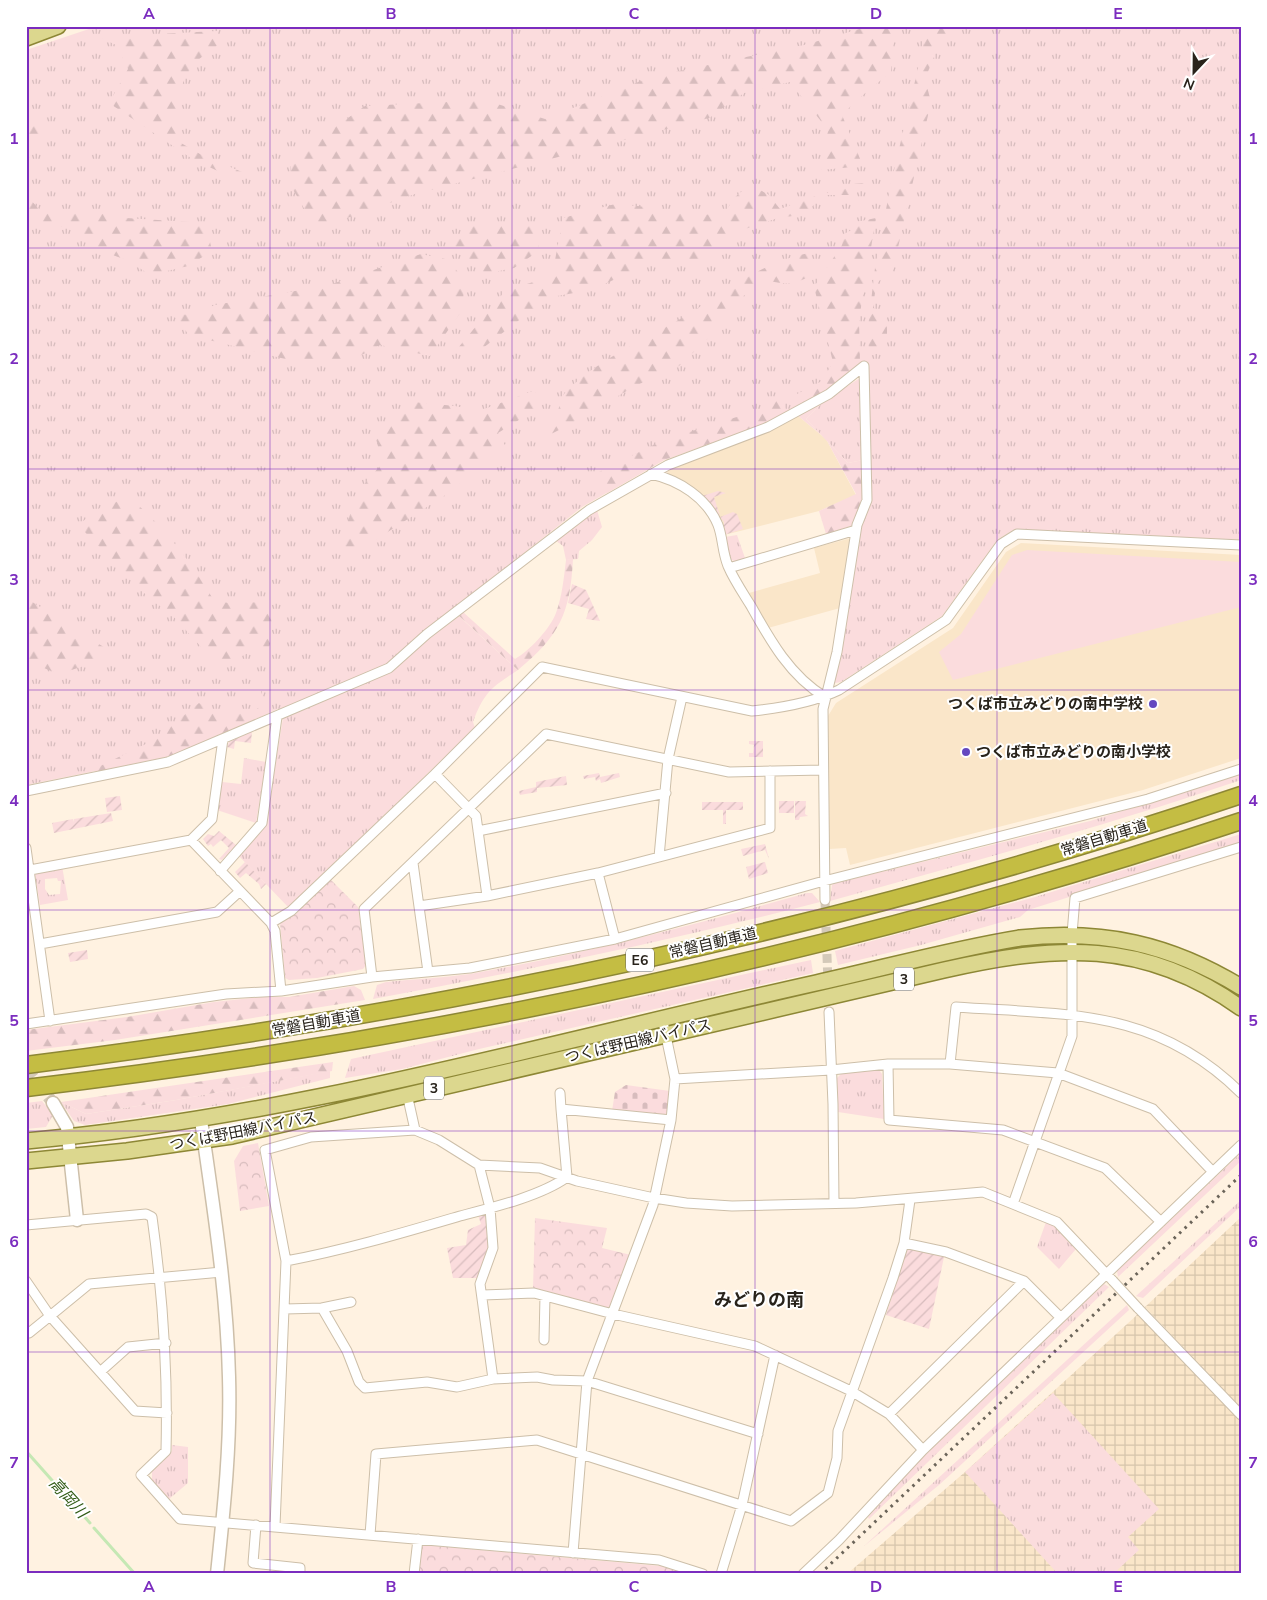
<svg xmlns="http://www.w3.org/2000/svg" width="1267" height="1600" font-family="'Nunito Sans','Noto Sans JP',sans-serif">
  <defs>
    <pattern id="industrial-grid" width="8" height="8" patternUnits="userSpaceOnUse" patternTransform="scale(1.25)"><rect width="8" height="8" fill="#fae6c9"/><path d="M0 4h8M4 0v8" fill="none" stroke="#d6c5ac"/></pattern>
    <pattern id="grass-tufts" width="24" height="20" patternUnits="userSpaceOnUse" patternTransform="scale(1.25)"><rect width="24" height="20" fill="#fbdcdd"/><path d="M3 7l-1-3M5 7V3M7 7l1-3M15 17l-1-3M17 17v-4M19 17l1-3" fill="none" stroke="#d7bcbd"/></pattern>
    <pattern id="forest-firs" width="22" height="20" patternUnits="userSpaceOnUse" patternTransform="scale(1.25)"><rect width="22" height="20" fill="#fbdcdd"/><path d="M5 1l3.5 6h-7zM16 11l3.5 6h-7z" fill="#d7bcbd"/></pattern>
    <pattern id="cemetery-stones" width="16" height="16" patternUnits="userSpaceOnUse" patternTransform="scale(1.25)"><rect width="16" height="16" fill="#fbdcdd"/><path d="M2 7V4a2 2 0 0 1 4 0v3zM10 15v-3a2 2 0 0 1 4 0v3z" fill="#d7bcbd"/></pattern>
    <pattern id="park-crowns" width="20" height="18" patternUnits="userSpaceOnUse" patternTransform="scale(1.25)"><rect width="20" height="18" fill="#fbdcdd"/><path d="M2 6a3 3 0 1 1 6 0M12 15a3 3 0 1 1 6 0" fill="none" stroke="#d7bcbd"/></pattern>
    <pattern id="garden-furrows" width="10" height="10" patternUnits="userSpaceOnUse" patternTransform="scale(1.25)"><rect width="10" height="10" fill="#fbdcdd"/><path d="M-1 1l2-2M0 10L10 0M9 11l2-2" fill="none" stroke="#d7bcbd"/></pattern>
  </defs>
  <rect width="100%" height="100%" fill="#fff2e1"/>
  <path fill="#fae6c9" d="M797,415L826,439L856,495L819,511L724,535L723,522L702,496L691,486L668,475L667,468Z
    M851,538L840,608L768,628L749,593L820,573L814,548Z
    M1021,543L1241,555V758L1143,790L850,865L846,848L829,849L828,716L836,703L953,628L1006,552Z"/>
  <path fill="url(#industrial-grid)" d="M1241,1217V1408L1145,1307Z
    M1138,1314L1241,1422V1574H847L965,1472Z"/>
  <path fill="url(#grass-tufts)" fill-rule="evenodd" d="M98,26H1241V540L1015,529L998,539L942,616L841,682L835,683L832,680L858,538L870,494L869,369L860,363L827,391L786,412L766,423L664,460L582,507L452,610L518,670C492,687 484,692 473,722L475,728L288,907L239,856L265,827L283,718L278,709L170,756L26,785V50Z
    M860,378L863,460L848,463L806,419L824,401Z
    M597,510L602,527L592,540L579,551L578,559L566,560L563,546L555,540L585,516Z
    M737,535L745,558L736,562L730,559L725,537Z
    M244,758L266,762L256,823L217,810L222,782L241,784Z
    M1241,774V780C1106,826 968,863 830,901L832,885L836,883L1090,821Z
    M1241,834V843L1028,910L1020,917L921,945L838,965L835,951L1035,897Z
    M62,866L68,900L40,905L35,875L38,871ZM57,878L58,881H61L60,894L49,895L45,889V879Z
    M807,893H812L820,902C672,941 523,971 373,999L377,985L386,982C414,979 442,978 470,974C584,954 696,924 807,893Z
    M811,960L813,973L479,1049L402,1069L345,1078L351,1059Z
    M879,1070L882,1074L884,1119L838,1112L837,1078L841,1074Z
    M330,1071V1078L228,1104L85,1125L74,1121L61,1102L86,1114L176,1100Z
    M42,1101L53,1115L46,1127L26,1129V1103Z
    M1241,1153V1161L1118,1277L1117,1271Z
    M1241,1200V1206L1143,1298L1136,1296Z
    M1046,1222L1053,1225L1076,1249L1059,1269L1037,1247Z
    M1104,1284L1109,1287L869,1519L868,1517L918,1462Z
    M1127,1305L1129,1310L939,1485L863,1547Z
    M1053,1393L1159,1509L1128,1537L1139,1550L1113,1574H1058L965,1472Z
    M172,1445L188,1447V1483L169,1499L152,1480V1471L172,1451Z"/>
  <path fill="url(#forest-firs)" d="M870,26H895L891,72L858,99L842,115L863,166L821,170L828,130L790,82L744,93L709,118L415,194L316,229L291,186V158L365,106L485,100L545,119L651,77L804,45Z
    M928,26H957L938,47L925,79L931,102L892,274L884,275L876,285L873,308L887,316V350L870,356L867,335L875,268L891,183Z
    M217,31L221,43C213,49 203,55 196,62C176,84 173,115 181,143L200,154L242,172H220L194,160L109,103L128,69L116,45L99,37Z
    M42,116L43,128L26,165V130Z
    M866,183L854,195H825L837,185Z
    M749,185L768,194L780,209L815,196L816,201L807,214L778,218L742,230L701,259L658,260L591,290L557,296L530,312L479,351L458,348L505,291L552,276L563,218L615,204L659,208L690,215L724,214L734,198Z
    M26,195L40,210L85,211L126,218L206,223L212,251L188,266L150,275L129,261L99,250L73,225L46,228L26,224Z
    M876,218L859,319L860,363L827,391L798,406L795,395L822,381L833,362L814,287L842,245L844,234L857,227L856,222Z
    M529,222L540,250L514,268L484,274L453,248L456,237L471,226Z
    M810,253L812,274C795,286 786,285 766,280L732,304L724,323L679,366L635,386L567,426L533,443C538,425 545,430 554,418C560,412 559,400 564,394C596,360 642,341 682,318C723,294 762,261 810,253Z
    M421,254L450,260L464,282L463,309L430,356L380,345L345,364L297,362L189,335L172,313L189,315L215,305L329,285Z
    M535,390L540,407L498,433L506,447L447,494L358,551L344,548L346,530L355,495L385,460L372,431L414,402L455,406L479,411Z
    M783,397L786,412L766,423L664,460L607,493L595,474L651,446L698,429L756,411Z
    M824,401L806,419L848,463L863,460L865,499L854,525L826,534L819,511L856,494L826,439L797,415Z
    M129,497C165,528 189,559 213,599L228,603L271,602L272,637L266,658L254,650L236,659L213,660L173,616L147,596L78,525L100,508Z
    M573,559C570,614 560,635 518,670L458,615L463,612L515,659C529,651 550,629 556,613C562,597 564,577 566,560Z
    M26,598L110,651L96,662L59,674L26,661Z
    M260,689L269,713L170,756L95,772L94,769L152,741L199,703L213,711L237,709L251,714L259,707L252,693Z
    M354,986L361,990L365,1000L115,1040L26,1051V1030L127,1017L214,1002L260,997H289Z
    M333,1062L332,1071L176,1100L86,1114L61,1102Z"/>
  <path fill="url(#cemetery-stones)" d="M626,1085L670,1091L668,1113L664,1115L612,1111L615,1092Z"/>
  <path fill="url(#park-crowns)" d="M330,879L358,907L366,965L363,969L317,978L289,980L285,978L280,923L296,914Z
    M258,1143L269,1206L240,1211L234,1161L243,1146Z
    M535,1218L607,1228L602,1248L631,1255L613,1306L609,1309L533,1288Z
    M425,1545L661,1566L686,1574H419L421,1547Z"/>
  <path fill="url(#garden-furrows)" d="M718,491L726,493L714,497L720,516L702,496Z
    M733,512L737,514L743,529L724,535V522L720,517Z
    M572,584L586,590L600,621L586,619L589,609L568,603Z
    M252,731L251,743L235,741L234,749L227,747L229,742Z
    M749,741H763V757H749V753H753L754,745L749,744Z
    M599,773L600,777L619,773L620,777L601,783L600,779L596,781L595,777L584,779L583,776Z
    M566,776L567,785L537,788V792L520,795L519,791L536,787V782Z
    M120,796L122,810L107,812L105,798Z
    M779,801H794V813H779Z
    M795,801H806L805,814L808,816L800,817L799,820H795Z
    M702,802H743V810H726V824H723V810H702Z
    M111,813L113,821L54,833L52,823L73,819L74,822V819Z
    M219,831L236,845L222,860L219,859L229,848L221,840L213,847L211,844L208,846L203,839L208,834L214,836Z
    M765,844L769,859L765,850L743,856L741,849Z
    M245,862L266,884L261,889L259,884L246,873L240,878L235,872Z
    M765,862L768,873L749,879L746,867Z
    M87,950L88,959L70,962L68,953Z
    M483,1214L485,1215L489,1244L478,1278H453L447,1248L466,1245L468,1230L481,1224L478,1215Z
    M910,1249L944,1257L929,1329L886,1315L906,1251Z"/>
  <path fill="#fbdcdd" d="M1027,550L1241,562V607L953,680L939,652L961,634L1012,555Z"/>
  <g fill="none" stroke-linecap="round" stroke-linejoin="round">
    <path stroke="#c5e8b4" stroke-width="3" d="M26,1451L90,1523
      M26,1461H27
      M94,1528L135,1574"/>
    <path stroke="#d4c9b9" stroke-width="9" stroke-dasharray="9 4.5" stroke-linecap="butt" d="M825,900L829,1012"/>
    <path stroke="#d4c9b9" stroke-width="12" stroke-dasharray="12 6" stroke-linecap="butt" d="M26,1068L53,1103"/>
    <defs>
      <path id="street" d="M651,474C679,480 707,498 718,525C723,538 722,551 728,566C734,580 743,593 751,606C770,640 790,676 825,697
        M729,568L856,530
        M435,774L476,816L487,896
        M26,791L168,762L389,668L427,634L589,510L668,465L768,427L829,394L864,366
        M478,831L666,793
        M191,840L212,819L223,739
        M26,848L50,1021
        M659,857L668,759L682,697
        M413,863L428,972
        M30,870L191,840L271,923L275,931L281,991
        M220,871L262,823L277,717
        M825,900L823,709L837,652L857,525L867,500L864,366
        M419,906L487,896L598,873
        M271,923L291,911L435,774L542,667L752,711C781,708 812,703 839,690L946,620L1001,544L1017,534L1241,545
        M615,939L598,873L770,828V771
        M40,944L217,912L240,891
        M372,977L364,909L546,734L729,772L823,770
        M829,1012L833,1104L834,1203
        M26,1024L226,994L281,991L372,977L470,968L615,939L824,881L1148,799L1241,769
        M888,1064L889,1120L1003,1130L1105,1168L1161,1222
        M950,1064L956,1007C1067,1015 1155,1008 1241,1093
        M675,1079L831,1070L888,1064H950L1058,1073L1153,1109L1213,1172
        M560,1093L561,1109
        M407,1094L415,1130
        M479,1165L490,1208L493,1248L480,1284L493,1379L537,1377L553,1380L587,1381L758,1434
        M1013,1204L1072,1036V934L1075,898L1241,847
        M26,1225L146,1214L152,1217C163,1296 168,1372 166,1451L141,1475L180,1519L659,1560L703,1574
        M904,1243L946,1252L1024,1281L1060,1317
        M286,1261C345,1250 402,1233 460,1216C491,1208 541,1196 567,1177L561,1109L671,1120
        M26,1281L50,1316L29,1333
        M483,1295L534,1293L613,1314L755,1346L851,1391L889,1414L923,1450
        M322,1308L351,1302
        M1138,1308L1241,1415
        M285,1309L322,1308L347,1351L359,1382L365,1388L427,1382L457,1387L493,1379
        M544,1340L545,1296
        M100,1372L128,1347L166,1343
        M167,1413L135,1411L50,1316L89,1284L222,1272
        M889,1414L1024,1281
        M256,1525L253,1563L300,1568V1574
        M275,1526L286,1261L265,1150L311,1137L415,1130L439,1140L479,1165L540,1168L577,1181L654,1198L686,1203L732,1206L856,1203L983,1192L1057,1222L1113,1281
        M370,1535L376,1454L537,1440L791,1521L828,1493L837,1458L838,1431L893,1278L904,1243L910,1200
        M573,1553L587,1381L653,1205L671,1120L675,1079L662,1017
        M414,1574L418,1539
        M721,1574L742,1505L775,1355
        M803,1574L839,1540L923,1450L1241,1145"/>
      <path id="secondary" d="M53,1103L67,1127L77,1220
        M201,1120C213,1205 227,1291 229,1377C231,1443 224,1508 217,1574"/>
      <path id="primary" d="M26,38L58,26
        M26,1141C294,1117 554,1041 816,983C884,968 952,949 1020,938C1103,929 1170,944 1241,987
        M26,1161L127,1151L232,1136L944,970C1055,945 1143,938 1241,1008"/>
      <path id="highway" d="M26,1065C438,1013 847,928 1241,795
        M26,1088C438,1039 847,952 1241,821"/>
    </defs>
    <use href="#street" stroke="#cdbfa9" stroke-width="11"/>
    <use href="#secondary" stroke="#cdbfa9" stroke-width="15"/>
    <use href="#primary" stroke="#8d8735" stroke-width="18"/>
    <use href="#highway" stroke="#8d8735" stroke-width="19"/>
    <use href="#street" stroke="#fff" stroke-width="9"/>
    <use href="#secondary" stroke="#fff" stroke-width="12"/>
    <use href="#primary" stroke="#dcd78e" stroke-width="15"/>
    <use href="#highway" stroke="#c4bd43" stroke-width="16"/>
    <path stroke="#6b6459" stroke-width="3" stroke-dasharray="2.5 5" stroke-linecap="butt" d="M820,1574L1241,1175"/>
    <defs>
      <path id="street-bridge" d="M1113,1281L1138,1308"/>
    </defs>
    <use href="#street-bridge" stroke="#cdbfa9" stroke-width="11" stroke-linecap="butt"/>
    <use href="#street-bridge" stroke="#fff" stroke-width="9"/>
  </g>
  <path fill="none" stroke="#7b2cbf" stroke-width="1" stroke-opacity="0.55" d="M270,26V1574M512,26V1574M755,26V1574M997,26V1574M26,248H1241M26,469H1241M26,690H1241M26,910H1241M26,1131H1241M26,1352H1241"/>
  <g fill="#6448c0" stroke="#fff" stroke-width="2">
    <circle cx="1153" cy="704" r="5"/>
    <circle cx="966" cy="752" r="5"/>
  </g>
  <g text-anchor="middle" dominant-baseline="central" stroke-width="4" stroke-linejoin="round" paint-order="stroke">
    <g fill="#fff" stroke="#68655f" stroke-width="1">
      <rect x="626" y="948.5" width="28" height="23" rx="4"/>
      <rect x="894" y="967.5" width="20" height="23" rx="4"/>
      <rect x="424" y="1076.5" width="20" height="23" rx="4"/>
    </g>
    <g font-size="14" font-weight="bold" fill="#28231b">
      <text x="640" y="960">E6</text>
      <text x="904" y="979">3</text>
      <text x="434" y="1088">3</text>
    </g>
    <g font-size="15" font-weight="bold" fill="#28231b" stroke="#fff" text-anchor="end">
      <text x="1143" y="704">つくば市立みどりの南中学校</text>
      <text x="976" y="752" text-anchor="start">つくば市立みどりの南小学校</text>
    </g>
    <g font-size="15" fill="#28231b" stroke="#fff">
      <text transform="translate(1104 838) rotate(-17)">常磐自動車道</text>
      <text transform="translate(713 943) rotate(-13)">常磐自動車道</text>
      <text transform="translate(316 1023) rotate(-10)">常磐自動車道</text>
      <text transform="translate(638 1041) rotate(-13)">つくば野田線バイパス</text>
      <text transform="translate(243 1131) rotate(-11)">つくば野田線バイパス</text>
    </g>
    <g font-size="16" font-style="italic" fill="#305a14" stroke="#fff">
      <text transform="translate(68 1498) rotate(48)">高岡川</text>
    </g>
    <g font-size="18" font-weight="bold" fill="#28231b" stroke="#fff">
      <text x="759" y="1300">みどりの南</text>
    </g>
  </g>
  <rect width="1267" height="1600" fill="none" stroke="#ffffff" stroke-width="55"/>
  <g transform="translate(1194 72) rotate(202)" stroke="#ffffff" stroke-width="4" paint-order="stroke">
  <path d="M0-4L9 19L0 12L-9 19Z" fill="#28231b"/>
  <text y="-8" font-size="14" font-weight="bold" text-anchor="middle" fill="#28231b">N</text>
  </g>
  <rect x="28" y="28" width="1212" height="1544" fill="none" stroke="#7b2cbf" stroke-width="2"/>
  <g font-size="16" text-anchor="middle" font-weight="bold" fill="#7b2cbf">
    <text x="149" y="19">A</text>
    <text x="391" y="19">B</text>
    <text x="634" y="19">C</text>
    <text x="876" y="19">D</text>
    <text x="1118" y="19">E</text>
    <text x="14" y="144">1</text>
    <text x="1253" y="144">1</text>
    <text x="14" y="364">2</text>
    <text x="1253" y="364">2</text>
    <text x="14" y="585">3</text>
    <text x="1253" y="585">3</text>
    <text x="14" y="806">4</text>
    <text x="1253" y="806">4</text>
    <text x="14" y="1026">5</text>
    <text x="1253" y="1026">5</text>
    <text x="14" y="1247">6</text>
    <text x="1253" y="1247">6</text>
    <text x="14" y="1468">7</text>
    <text x="1253" y="1468">7</text>
    <text x="149" y="1592">A</text>
    <text x="391" y="1592">B</text>
    <text x="634" y="1592">C</text>
    <text x="876" y="1592">D</text>
    <text x="1118" y="1592">E</text>
  </g>
</svg>
